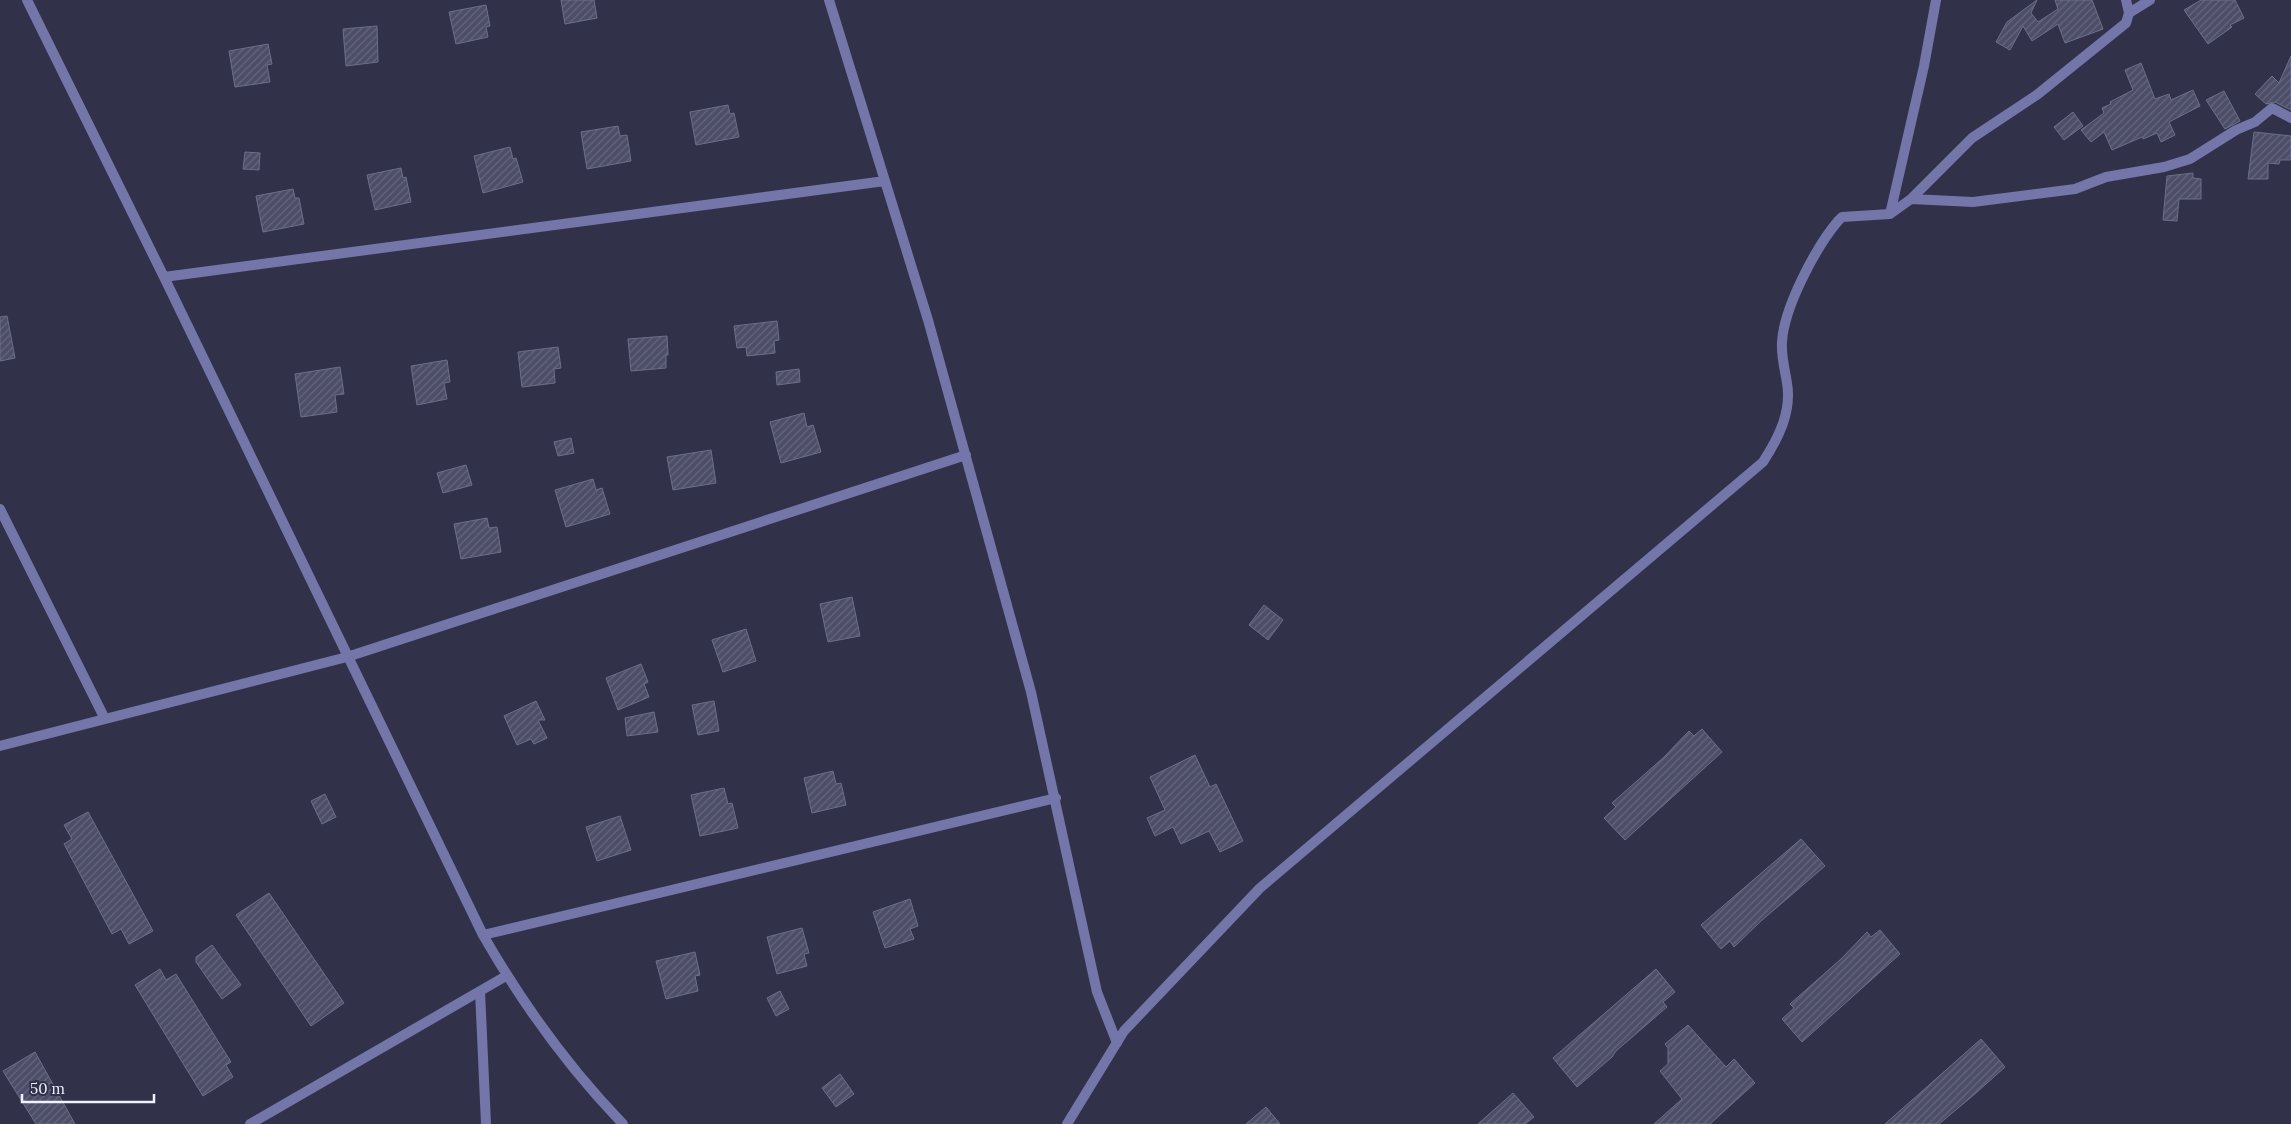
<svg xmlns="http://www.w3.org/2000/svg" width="2291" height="1124" font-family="Lora,serif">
  <defs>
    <pattern id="building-hatch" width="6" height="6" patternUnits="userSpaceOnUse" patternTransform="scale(1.25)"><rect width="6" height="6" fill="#4c4d67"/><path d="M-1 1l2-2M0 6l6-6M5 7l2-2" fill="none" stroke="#66677e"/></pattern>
  </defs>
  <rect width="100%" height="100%" fill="#31314a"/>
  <path fill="url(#building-hatch)" stroke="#6d6f8a" d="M561,0H594L597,18L565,24Z
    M2037,0L2031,13L2038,22L2058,9L2055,0H2092L2103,29L2065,43L2058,24L2032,41L2023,26L2010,50L1996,42L2007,22Z
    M2201,0H2235L2244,18L2230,25L2232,27L2208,44L2184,10Z
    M486,5L490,26L486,27L488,37L456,44L449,12Z
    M377,26L378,62L346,66L343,29Z
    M268,44L272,64L267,65L270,82L235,87L229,51Z
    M2291,56V110L2275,102L2266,104L2255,94L2272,76L2279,83Z
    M2141,63L2155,99L2169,94L2171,100L2193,90L2200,106L2169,122L2175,135L2161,142L2157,133L2143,139L2142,137L2112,150L2104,132L2091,142L2081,130L2104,113L2102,108L2111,104L2110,102L2133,90L2125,70Z
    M2224,91L2240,121L2225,129L2206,100Z
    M728,105L730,114L734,113L739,137L696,145L690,112Z
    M2073,112L2083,126L2064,140L2054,127Z
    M618,126L620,136L627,135L631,161L587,169L581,132Z
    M2254,132L2291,136V160H2280L2279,164L2268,163V179H2248Z
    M510,147L513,159L516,158L523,182L483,193L474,156Z
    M245,152L260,153L259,170L243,169Z
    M401,168L403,178L406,177L411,202L375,210L367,175Z
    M2193,173V178L2201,179V199H2179L2177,221L2163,220L2167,176Z
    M293,189L295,198H299L304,224L263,232L256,196Z
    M7,316L15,358L0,361V317Z
    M777,321L779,340L774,341L775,353L747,356L746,347L737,348L734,326Z
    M667,336L668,355H666V368L631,371L628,339Z
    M558,347L561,368L554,369L555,383L522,387L518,352Z
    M447,360L450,382L444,383L447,399L417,405L411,366Z
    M340,367L344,394L335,395L337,412L301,417L295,374Z
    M799,369L800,382L777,385L776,372Z
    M804,413L807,427L813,425L821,452L781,463L770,422Z
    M571,438L574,453L558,456L554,442Z
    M711,450L716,483L673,490L667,457Z
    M466,465L472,485L443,493L437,473Z
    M593,479L596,490L602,488L610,514L566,527L555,490Z
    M487,518L489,528L497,527L501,552L461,559L454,524Z
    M852,597L860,636L828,642L820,604Z
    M1264,605L1283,620L1268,640L1249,625Z
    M746,629L756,661L723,672L712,640Z
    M641,664L648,682L644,684L649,697L618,710L606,678Z
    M536,701L545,720H538L547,738L534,744L531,739L517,745L504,716Z
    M714,701L719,731L698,735L692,705Z
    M654,712L658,732L627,736L625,718Z
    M1702,729L1722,752L1625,840L1604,818L1616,807L1612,803L1663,758L1689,731L1694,736Z
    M1195,755L1210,787L1216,784L1243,841L1220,852L1209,831L1181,844L1173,827L1155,836L1147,818L1165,810L1150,777Z
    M833,771L836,784L841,783L846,805L812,813L804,778Z
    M724,788L728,804L732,803L738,828L700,836L691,795Z
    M325,794L336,817L322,824L311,801Z
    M88,812L153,931L129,944L121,929L112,934L64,844L72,839L64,825Z
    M620,816L631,850L597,861L586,827Z
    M1801,839L1825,866L1761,921L1734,947L1730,941L1721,949L1701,925Z
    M269,893L344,1003L311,1026L236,915Z
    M910,899L918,926L910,929L914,939L885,948L873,912Z
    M802,928L809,953L804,954L807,966L777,974L767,937Z
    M1880,930L1900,954L1802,1042L1782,1019L1794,1008L1790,1004L1841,959L1867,932L1871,937Z
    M212,945L241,985L222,999L196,962V957Z
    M695,952L700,975L695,976L698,991L666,999L656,961Z
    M160,969L166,980L176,974L231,1062L226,1065L233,1077L203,1096L135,985Z
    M1656,969L1675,992L1663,1002L1667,1007L1616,1051L1612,1057L1577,1087L1553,1058Z
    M780,991L789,1009L776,1016L767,998Z
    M1688,1025L1726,1067L1734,1059L1755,1083L1710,1124H1654L1682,1099L1660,1071L1668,1064V1048L1665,1044Z
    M1981,1039L2005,1067L1976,1093L1939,1124H1885Z
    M35,1052L75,1124H36L3,1071Z
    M840,1074L854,1094L836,1107L822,1088Z
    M1513,1093L1534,1117L1525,1124H1478Z
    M1266,1107L1280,1124H1246Z"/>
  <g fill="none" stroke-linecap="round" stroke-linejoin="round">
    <path stroke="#7475a9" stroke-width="10" d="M27,0L164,277L483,935C522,1003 568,1067 623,1124
      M829,0L928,320L1031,692L1097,992L1117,1043
      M2129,13L2150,0
      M1911,199L1973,202L2075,189L2106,177L2164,167L2190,159L2236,130L2255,122L2272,108L2291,118
      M1890,214L1924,66L1936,0
      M164,277L885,181
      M0,509L105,719
      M0,746L347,657L966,455
      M483,935L1056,798
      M480,991L486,1124
      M250,1124L506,976
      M1067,1124L1124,1031L1260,888L1763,462C1778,439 1792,412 1787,383C1785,370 1781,356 1782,342C1784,307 1816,247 1838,221L1842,217L1890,214L1911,199L1972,138L2038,94L2126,23L2129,13L2126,0"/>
  </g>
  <path d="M22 1094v8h132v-8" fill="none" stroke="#f0f1fe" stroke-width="2.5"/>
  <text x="30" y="1094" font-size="15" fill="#f0f1fe" stroke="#31314a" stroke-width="4" paint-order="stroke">50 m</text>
</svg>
